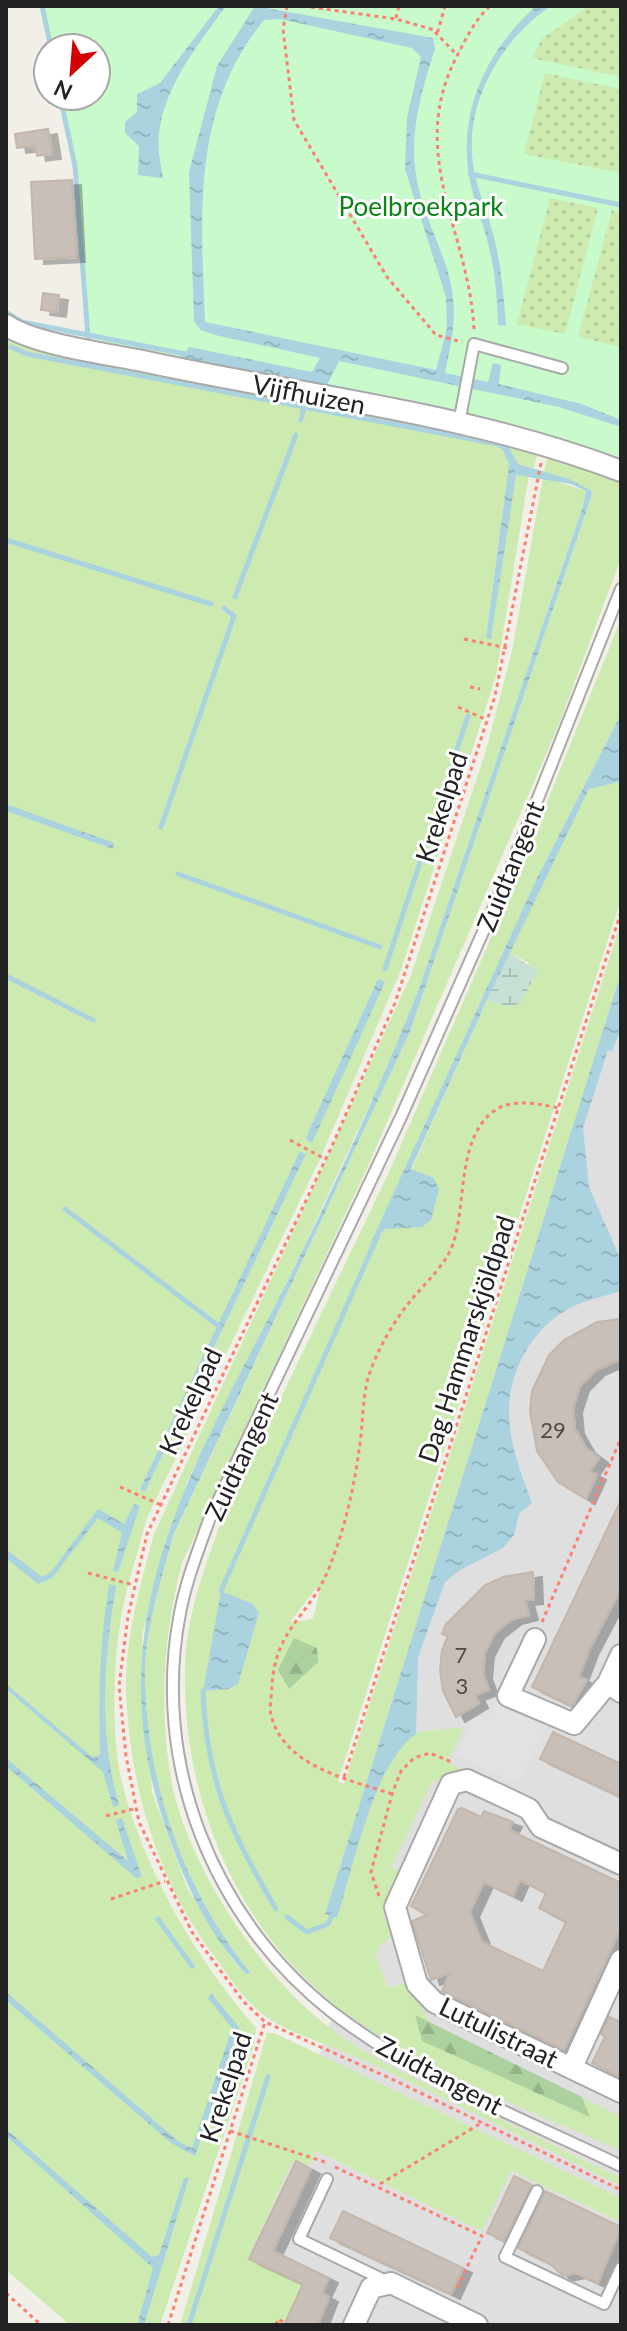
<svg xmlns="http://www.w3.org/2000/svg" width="627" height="2331" font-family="Lato,sans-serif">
  <defs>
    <pattern id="forest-firs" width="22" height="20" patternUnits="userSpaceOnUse" patternTransform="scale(2)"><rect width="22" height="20" fill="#add19e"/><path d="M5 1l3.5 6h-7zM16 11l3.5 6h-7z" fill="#95b388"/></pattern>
    <pattern id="wetland-marsh" width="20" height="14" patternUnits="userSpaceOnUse" patternTransform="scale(2)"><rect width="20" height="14" fill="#c6e0d4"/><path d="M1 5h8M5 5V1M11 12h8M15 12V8" fill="none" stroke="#aac0b6"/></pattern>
    <pattern id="garden-dots" width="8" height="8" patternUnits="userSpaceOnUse" patternTransform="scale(2)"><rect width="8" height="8" fill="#cdebb0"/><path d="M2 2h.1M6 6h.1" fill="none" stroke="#b0c997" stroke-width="1.8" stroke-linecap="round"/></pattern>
    <pattern id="water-ripples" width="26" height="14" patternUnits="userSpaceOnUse" patternTransform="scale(2)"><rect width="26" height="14" fill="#aad3df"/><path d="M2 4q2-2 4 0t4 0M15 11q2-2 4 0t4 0" fill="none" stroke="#92b5bf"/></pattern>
    <filter id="shadow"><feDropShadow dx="9" dy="5" stdDeviation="0" flood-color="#0004"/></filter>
  </defs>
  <rect width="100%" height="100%" fill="#f2efe9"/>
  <path fill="#e0dfdf" d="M621,973V2325H226L365,1922L402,1663Z"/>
  <path fill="#cdebb0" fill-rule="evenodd" d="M8,337L24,346L532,446L537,455L534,468L518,464L502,449L509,464L486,638H491L513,481L516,474L529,475L496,676L401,970L320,1159L147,1518C137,1556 124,1592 119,1631C113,1672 112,1743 122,1783C146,1874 195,1957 256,2028L254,2045L160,2325H70L6,2270ZM378,979L384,982L311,1143L306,1140L309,1130ZM301,1151L306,1154L145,1492L140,1489Z
    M554,453L621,479V558L560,722L368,1166L182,1563C164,1632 159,1701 170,1773C182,1857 259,1974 326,2025C365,2056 413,2077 458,2099C512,2125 567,2152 621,2178V2186C537,2145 454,2102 370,2063C341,2049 290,2034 265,2016C244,2001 229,1976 214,1956C157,1880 129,1784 126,1689C125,1637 141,1584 154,1534L411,975L485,754L512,651L543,477L586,491L583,506L420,986L394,1053L300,1255L187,1482L142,1634L152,1792L187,1888L231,1958L247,1975L250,1972C183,1889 147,1787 145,1680C144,1632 161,1582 173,1537L410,1032L591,497L592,491L544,472L547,458Z
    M621,619V714L536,880L371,1245L386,1227L487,1000L509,1007L529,963L509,953L589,789L619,782L621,775V899L338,1781L344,1784L621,922V973L325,1914L337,1917C354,1865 372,1765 416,1733C420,1730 454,1729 464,1727L447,1762L463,1770L448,1774L444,1784L433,1780L391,1867L403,1873L384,1916L392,1935L379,1946L376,1957L388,1988L411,1981L429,2022L415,2016L590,2116L582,2097L621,2117V2151C529,2109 429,2073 346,2013C238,1935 183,1802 185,1671C185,1621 203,1571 220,1525L389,1172L507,901ZM317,1587L320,1590L313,1619L290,1622Z
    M267,2033H274L621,2198V2222L511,2171L482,2231L316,2151L312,2162L304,2167L292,2162L248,2259L303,2284L285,2325H180Z"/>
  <path fill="url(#forest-firs)" d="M294,1638L317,1648L318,1662L289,1689L278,1670Z
    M415,2015L582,2097L590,2117L422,2041Z"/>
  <path fill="url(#wetland-marsh)" d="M509,953L538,971L520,1003L509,1007L487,1000Z"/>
  <path fill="#c8facc" d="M42,6H621V458L517,425L179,362L88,337L75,166L60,96H96V48H51Z"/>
  <path fill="url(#garden-dots)" d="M589,6H621V77L532,58L542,39Z
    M545,73L621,89V173L524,154Z
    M550,198L598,208L565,334L517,324Z
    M612,210L621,212V347L578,337Z"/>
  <path fill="#e2e2e2" d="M496,1702L546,1726L517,1783L456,1755L475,1715L487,1720Z"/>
  <path fill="url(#water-ripples)" fill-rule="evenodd" d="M219,6H236L225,7C198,45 164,86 159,134C157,148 161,164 163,178L138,175L139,146L125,133V122L137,112V94L160,83Z
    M255,6L433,38L435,48C422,91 409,130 416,175C422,219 450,258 453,299C456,325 450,349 445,373L488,382L493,363L501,365L499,384L582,404L621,420V427L559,407L339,361L326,387L181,359L189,347L312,372L320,358L215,335L201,330L194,321L189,172L217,66ZM280,19L412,48L421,57L407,117L405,169L446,297L447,328L436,370L205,322C201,215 191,109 264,20Z
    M536,6H551C500,40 462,106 474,170C479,196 491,220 496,246C502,273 504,299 506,326L498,325C497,296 495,268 487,240C481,216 471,194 468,169C460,105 490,47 536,6Z
    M508,446L518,464L569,479L592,491L591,497L410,1032L173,1536C161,1582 144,1632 145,1680C148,1787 183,1889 250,1972L247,1975C210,1936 188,1890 170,1840C89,1623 194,1467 289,1278C336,1183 381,1085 420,986L583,506L586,491L571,484L516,475L491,639L486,638L509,464L502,449Z
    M621,714L619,782L589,789L487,1000L411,1169L434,1178L439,1189L431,1220L422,1227L385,1229L368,1249L536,880Z
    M6,804L114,843L113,849L6,811Z
    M6,973L96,1019L94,1023L6,979Z
    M621,973V1029L612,1051L608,1050L583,1128L589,1187L621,1260V1291C606,1296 589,1299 574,1306C554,1315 537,1332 526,1351C495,1404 512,1450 532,1503L519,1514L514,1535L503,1548L460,1570L445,1582L418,1657L416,1734C374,1762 353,1869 337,1918L325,1914Z
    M378,979L385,982L312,1143L306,1140L309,1130Z
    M300,1151L306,1154L145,1492L140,1489Z
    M134,1504L140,1506L118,1572L113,1571L122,1533L98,1518L52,1578L38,1584L6,1558V1549L42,1577L51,1572L98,1509L124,1524Z
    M109,1584L116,1586C104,1660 98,1732 119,1805L113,1807L103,1772L6,1689V1684L92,1757L100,1755C98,1696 100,1642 109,1584Z
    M221,1591L253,1604L259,1613L238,1684L229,1689L203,1691Z
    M6,1758L128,1861L116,1820L122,1818L142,1877L136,1878L6,1766Z
    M6,1992L179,2142L192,2148L232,2028L208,1998L211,1993L239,2027L195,2156L171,2143L6,2000Z
    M6,2129L152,2257L159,2255L184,2178H189L144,2325H137L153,2268L6,2136Z"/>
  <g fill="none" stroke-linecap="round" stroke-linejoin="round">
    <path stroke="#aad3df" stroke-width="5" d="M42,6L51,48
      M60,96L75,166L88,337
      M470,174L621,205
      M6,312L22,322L185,354
      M11,347L27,354L498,444L507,449
      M301,420L304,407
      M6,540L211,604
      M235,597L296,435
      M161,827L234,616L224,608
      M178,874L380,947
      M385,969L468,716
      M65,1209L220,1327
      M221,1591L378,1235
      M203,1691C206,1780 231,1833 276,1909
      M287,1917L307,1932L328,1924L332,1915
      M158,1919L192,1966
      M189,2325L268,2077"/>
  </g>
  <path fill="#c7bfb8" stroke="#c4b6ab" stroke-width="2" fill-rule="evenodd" filter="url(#shadow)" d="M48,129L52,154L37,156L35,146L17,148L15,134Z
    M72,180L76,257L35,259L31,182Z
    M43,293L59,295L57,312L41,310Z
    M621,1319V1359L596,1370L580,1386L573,1408L575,1429L586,1448L599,1458L590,1471L597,1475L586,1499L558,1482L537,1451L530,1411L532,1391L549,1355L564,1340L597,1322Z
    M621,1500V1589L589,1650L579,1677L587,1680L572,1706L532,1687Z
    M533,1572L534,1599L525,1600L529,1615L513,1619L495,1633L485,1652L483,1674L489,1690L475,1695L479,1703L456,1717L443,1691L440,1670L442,1650L448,1636L442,1634L446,1624L485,1585L503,1577Z
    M553,1732L621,1764V1797L540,1759Z
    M462,1808L481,1817L484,1811L513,1822L509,1830L621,1883V1928L564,2050L442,1991L450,1973L431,1980L412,1921L427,1915L411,1906L458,1809ZM520,1880L546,1893L539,1908L566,1922L543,1971L482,1942L470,1912L484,1882L513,1896Z
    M609,2017L621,2022V2069L618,2076L592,2063L605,2037L601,2034Z
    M296,2161L311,2169L273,2251L329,2278L322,2293L329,2297L318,2325H284L303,2284L249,2259Z
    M514,2176L532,2185L504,2241L487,2233Z
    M545,2191L621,2227L598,2283L576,2273L563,2276L549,2263L518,2248Z
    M343,2211L463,2268L451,2294L330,2238Z"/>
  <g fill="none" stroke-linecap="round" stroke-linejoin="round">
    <defs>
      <path id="service" d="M459,423L474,344L562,368
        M621,589L502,889L401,1117L209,1520C198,1551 186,1581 180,1613C151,1763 212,1918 332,2012C417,2078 524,2119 621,2166
        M327,2179L299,2239L386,2281
        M537,2191L505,2257L604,2304L621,2268"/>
      <path id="minor" d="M6,325C35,345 110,354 147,362C305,396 469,413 621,471
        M535,1639L508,1696L574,1724L608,1683
        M621,1655L608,1683L621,1692
        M621,1864L541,1827L529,1809L506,1798L467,1780L451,1784L395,1907L417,1984L434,2002L621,2092
        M572,2067L621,1960
        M354,2325L371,2288L391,2283L477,2325"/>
    </defs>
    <use href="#service" stroke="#a9a9a9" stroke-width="14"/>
    <use href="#minor" stroke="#a9a9a9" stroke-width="24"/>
    <path stroke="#fa8072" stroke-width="3" stroke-dasharray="4 4" stroke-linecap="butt" d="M287,6L283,29L294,120L387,277L436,335L462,342
      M303,6L396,19L438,31L445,6
      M396,18L399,6
      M435,32L457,55
      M474,329C469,231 406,154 457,56C466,38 475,20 490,6
      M541,463L495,696L395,1003L332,1146L147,1534L128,1616L119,1686L126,1756L139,1822L192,1932L243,2001L265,2022L396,2081L621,2190
      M464,639L507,648
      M470,687L480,689
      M458,707L487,720
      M290,1140L325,1159
      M120,1487L161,1505
      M88,1573L134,1585
      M542,1622L621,1438
      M344,1777L621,912
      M392,1794C348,1779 284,1767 271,1715C269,1706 272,1694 272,1685C276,1627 311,1615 329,1568C344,1531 354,1489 359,1450C363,1427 362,1401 368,1378C377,1350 393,1322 412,1299C427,1281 447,1264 454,1241C465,1204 459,1155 482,1123C502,1096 529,1102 559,1108
      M106,1816L137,1808
      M379,1896L371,1872L392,1794L401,1771L414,1758L430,1753L454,1763
      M111,1899L165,1881
      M230,2131L328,2163
      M335,2167L482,2236L455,2292
      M380,2184L483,2122
      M6,2293L41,2325
      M168,2325L265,2022
      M276,2325L278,2319L285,2323"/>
    <use href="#service" stroke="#fff" stroke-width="10"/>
    <use href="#minor" stroke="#fff" stroke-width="20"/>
  </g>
  <g text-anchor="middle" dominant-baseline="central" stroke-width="6" stroke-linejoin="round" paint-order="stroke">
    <g font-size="22" fill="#4b4948">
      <text x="553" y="1429">29</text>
      <text x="461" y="1654">7</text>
      <text x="462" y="1685">3</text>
    </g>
    <g font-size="26" fill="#0c8416" stroke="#fff">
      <text x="421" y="206">Poelbroekpark</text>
    </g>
    <g font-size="26" fill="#222" stroke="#fff">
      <text transform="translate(309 394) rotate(11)">Vijfhuizen</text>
      <text transform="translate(441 807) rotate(-72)">Krekelpad</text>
      <text transform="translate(510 866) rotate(-68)">Zuidtangent</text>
      <text transform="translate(466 1339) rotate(-72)">Dag Hammarskjöldpad</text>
      <text transform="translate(190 1401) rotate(-65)">Krekelpad</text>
      <text transform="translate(241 1456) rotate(-65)">Zuidtangent</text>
      <text transform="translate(499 2032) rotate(26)">Lutulistraat</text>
      <text transform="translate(440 2075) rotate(28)">Zuidtangent</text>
      <text transform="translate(225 2087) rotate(-72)">Krekelpad</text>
    </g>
  </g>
  <rect width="627" height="2331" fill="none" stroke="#222222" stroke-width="16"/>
  <g transform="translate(72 72) rotate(206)"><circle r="38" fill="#ffffff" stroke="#a7a7a7" stroke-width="2"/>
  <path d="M0-6L14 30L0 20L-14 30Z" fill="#d40000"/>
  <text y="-12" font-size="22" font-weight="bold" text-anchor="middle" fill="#222222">N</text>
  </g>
</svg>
